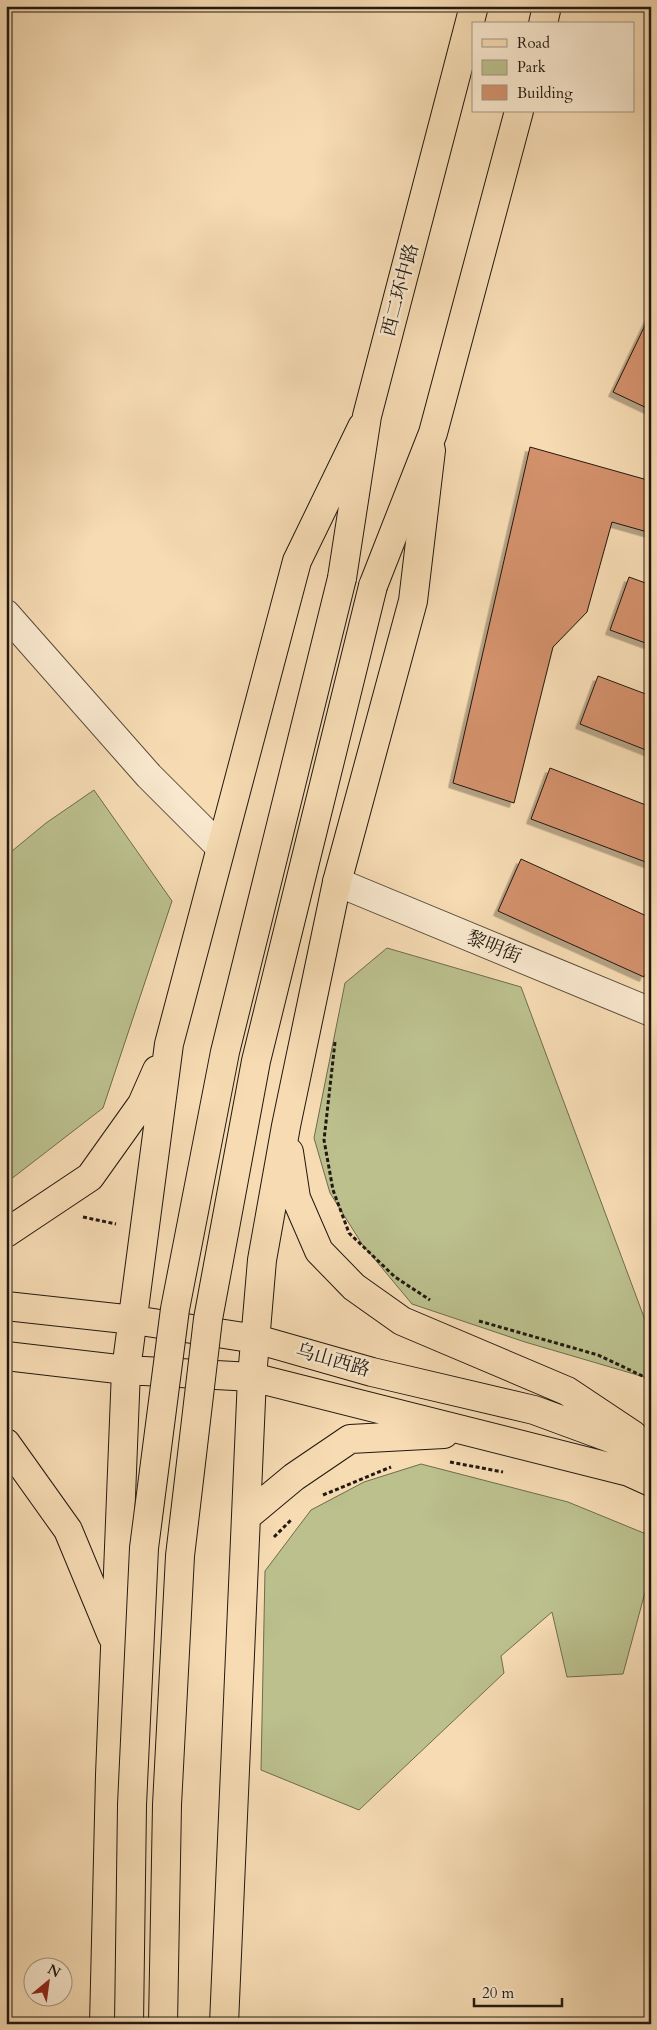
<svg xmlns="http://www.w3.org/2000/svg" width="657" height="2030" font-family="Cardo,'Noto Serif SC',serif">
  <defs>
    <filter id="shadow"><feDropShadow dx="-4.5" dy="4.5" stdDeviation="0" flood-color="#0004"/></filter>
  </defs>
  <rect width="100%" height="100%" fill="#f6dbb3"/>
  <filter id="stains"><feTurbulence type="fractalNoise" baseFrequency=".004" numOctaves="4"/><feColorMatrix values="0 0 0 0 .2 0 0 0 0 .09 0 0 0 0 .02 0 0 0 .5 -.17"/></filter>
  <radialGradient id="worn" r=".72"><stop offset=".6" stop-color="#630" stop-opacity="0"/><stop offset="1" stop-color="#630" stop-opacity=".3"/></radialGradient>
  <path fill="#bbc08d" stroke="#6e6c4f" d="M94,790L172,901L103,1108L6,1183V856L46,823Z
    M387,948L521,987L651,1336V1379L525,1342L412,1304L362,1244L330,1193L314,1138L345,983Z
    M421,1464L568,1502L651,1536V1570L623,1674L567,1677L552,1612L501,1656L504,1673L359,1810L261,1770L265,1571L311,1510L364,1482Z"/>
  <path fill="#d3916c" stroke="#221811" filter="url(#shadow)" d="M649,317L651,318V410L613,392Z
    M530,447L651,481V533L612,522L587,612L553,647L514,803L453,783Z
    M629,577L651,585V645L610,630Z
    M598,676L651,696V752L580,724Z
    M550,768L651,807V864L531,819Z
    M521,859L651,918V962L644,977L498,911Z"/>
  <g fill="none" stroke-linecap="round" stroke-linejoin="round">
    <defs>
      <path id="minor" d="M6,614L149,776L220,847
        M337,882L651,1012"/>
      <path id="major" d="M289,1152L296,1198L319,1251L354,1287L402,1321L567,1391L633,1435
        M6,1233L90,1177L142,1104L157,1070
        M6,1306L134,1320L256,1339L372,1372L534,1410L651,1453
        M6,1356L126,1370L252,1377L629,1472L651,1482
        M6,1443L68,1530L112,1636
        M246,1517L294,1477L350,1439L444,1434
        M104,2024L110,1775L126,1370L169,1044L297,561L362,427
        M224,2024L252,1377L262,1260L286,1126L337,882L413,601L431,450"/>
      <path id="highway" d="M543,24L547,6
        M342,578L367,416L474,6
        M373,586L433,433L519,111"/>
    </defs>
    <use href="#minor" stroke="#57493a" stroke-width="30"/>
    <use href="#major" stroke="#221811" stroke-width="30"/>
    <use href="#highway" stroke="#221811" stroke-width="30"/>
    <path stroke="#221811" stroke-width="3" stroke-dasharray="4 2.5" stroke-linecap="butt" d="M335,1042L324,1140L333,1190L349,1233L395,1277L430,1300
      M83,1217L116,1224
      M479,1321L598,1355L651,1380
      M450,1462L503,1472
      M323,1495L391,1467
      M274,1537L291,1520"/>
    <use href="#minor" stroke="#f9e8ce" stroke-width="28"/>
    <use href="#major" stroke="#f6dbb3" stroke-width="28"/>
    <use href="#highway" stroke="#f6dbb3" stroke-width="28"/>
    <defs>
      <path id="highway-bridge" d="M129,2024L132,1805L144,1548L175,1309L225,1052L342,578
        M163,2024L167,1805L180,1556L208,1319L256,1061L373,586"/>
    </defs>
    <use href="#highway-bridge" stroke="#221811" stroke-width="30" stroke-linecap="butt"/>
    <use href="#highway-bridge" stroke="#f6dbb3" stroke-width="28"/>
  </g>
  <g text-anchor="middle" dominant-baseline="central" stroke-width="5" stroke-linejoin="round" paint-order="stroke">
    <g font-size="19" fill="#221811" stroke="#f9e8ce">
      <text transform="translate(400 290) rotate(-75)">西二环中路</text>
      <text transform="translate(494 947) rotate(22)">黎明街</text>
      <text transform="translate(333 1360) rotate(16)">乌山西路</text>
    </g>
  </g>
  <rect width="657" height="2030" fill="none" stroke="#f6dbb3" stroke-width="25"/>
  <rect x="8" y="8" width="642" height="2015" fill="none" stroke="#221811" stroke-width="2.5"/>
  <rect x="12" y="12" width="632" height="2005" fill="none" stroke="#221811"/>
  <rect x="472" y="22" width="162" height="90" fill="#f9e8ce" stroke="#a39582"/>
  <rect x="482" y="39" width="25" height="8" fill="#f6dbb3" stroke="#a39582"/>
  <text x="517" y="48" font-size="15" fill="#221811">Road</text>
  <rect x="482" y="60" width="25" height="15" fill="#bbc08d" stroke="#a39582"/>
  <text x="517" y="72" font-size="15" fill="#221811">Park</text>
  <rect x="482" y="85" width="25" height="15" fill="#d3916c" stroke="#a39582"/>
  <text x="517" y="98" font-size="15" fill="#221811">Building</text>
  <g transform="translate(48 1982) rotate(29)"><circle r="24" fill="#f9e8ce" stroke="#a39582"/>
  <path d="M0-4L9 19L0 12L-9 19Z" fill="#8f2418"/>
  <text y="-8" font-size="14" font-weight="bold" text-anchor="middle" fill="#221811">N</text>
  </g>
  <path d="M474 1998v8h88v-8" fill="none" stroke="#221811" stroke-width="2.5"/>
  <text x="482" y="1998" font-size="15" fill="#221811" stroke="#f9e8ce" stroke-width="4" paint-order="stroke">20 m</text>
  <rect width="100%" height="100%" filter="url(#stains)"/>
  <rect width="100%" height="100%" fill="url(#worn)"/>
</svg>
